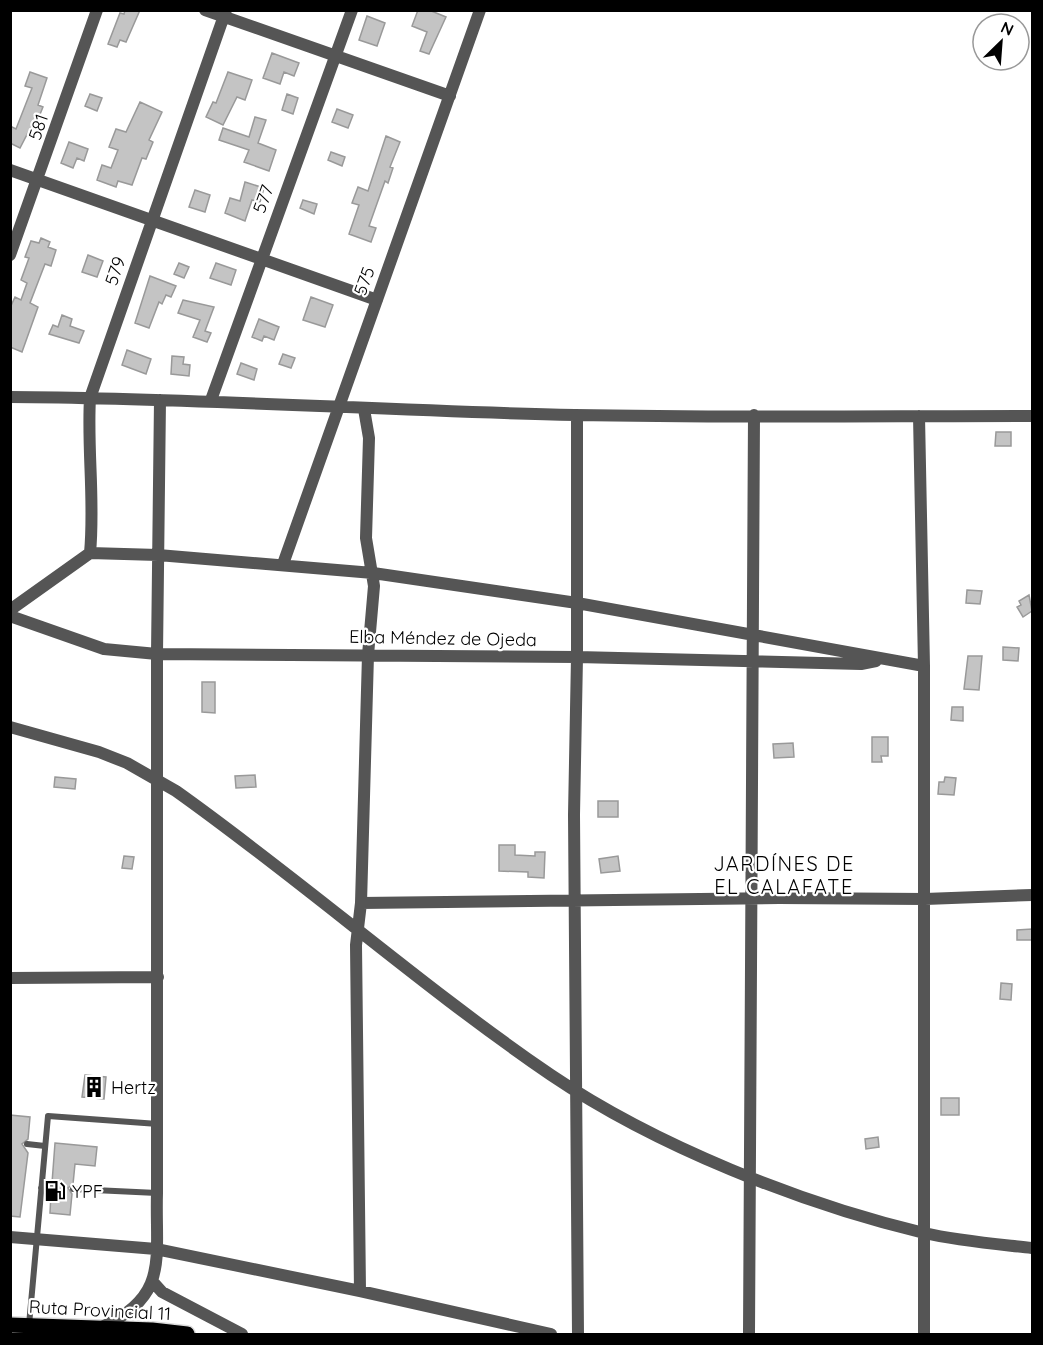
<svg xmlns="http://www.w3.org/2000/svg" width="1043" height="1345" font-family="Quicksand,sans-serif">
  <rect width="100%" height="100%" fill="#fff"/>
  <path fill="#c4c4c4" stroke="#999" stroke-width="1.5" d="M125,10H140L126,42L120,40L117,47L108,44L120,13L124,14Z
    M418,10H429L446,17L429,54L420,51L427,32L412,26Z
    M367,16L385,23L377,46L359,40Z
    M272,53L299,63L294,76L284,72L280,84L263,78Z
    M30,72L47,78L38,105L43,107L36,124L33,123L20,148L10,143V126L16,129L32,88L25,86Z
    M228,72L252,80L245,100L237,97L223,125L206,117L213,102L216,103Z
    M90,94L102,98L97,111L85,106Z
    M287,94L298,98L293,114L282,110Z
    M140,102L162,112L149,140L153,142L146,159L142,158L132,185L118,181L116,187L97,180L102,165L111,168L118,150L109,147L116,129L126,132Z
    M337,109L353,115L348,128L332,122Z
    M255,117L266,120L258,143L276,150L269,171L244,162L249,150L219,140L223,128L249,137Z
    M386,136L400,142L390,167L393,168L388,183L385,181L369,226L376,228L371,242L349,234L359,205L352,203L358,187L368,191Z
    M69,142L88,149L84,161L77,158L73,168L61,163Z
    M331,152L345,157L342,166L328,160Z
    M245,182L264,188L260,202L252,200L245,221L225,213L230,198L240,201Z
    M195,190L210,195L205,212L189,207Z
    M303,200L317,204L314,214L300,208Z
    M41,238L50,242L48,247L56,250L51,266L45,264L30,303L38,307L22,352L10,347V308L15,297L21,300L27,283L21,280L29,258L25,257L31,241L39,243Z
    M88,255L103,261L97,277L82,272Z
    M179,263L189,267L184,278L174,274Z
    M216,263L236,270L231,285L210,278Z
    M150,276L176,286L171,297L166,295L162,304L159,302L149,328L135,323Z
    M311,297L333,305L325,327L303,320Z
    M183,300L214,307L205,331L211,333L207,342L193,337L200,320L178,313Z
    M62,315L72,319L70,326L84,331L79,343L49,334L53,325L58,327Z
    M259,319L279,327L274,340L264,336L262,341L252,337Z
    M127,350L151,359L146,374L122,365Z
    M283,354L295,358L291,368L279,364Z
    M172,356L184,357L183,364L190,365L189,376L171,374Z
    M241,363L257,369L254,380L237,374Z
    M996,432H1011V446H995Z
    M967,590L982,591L980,604L966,603Z
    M1029,595L1032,611L1023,617L1017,607L1021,605L1019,601Z
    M1003,647L1019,648L1018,661L1003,660Z
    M968,656H982L979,690L964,689Z
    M202,682H215V713L202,712Z
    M952,707H963V721L951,720Z
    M872,737H888V756H881L882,762H872Z
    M793,743L794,757L774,758L773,744Z
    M255,775L256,787L236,788L235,776Z
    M55,777L76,779L75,789L54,787Z
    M945,777L956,778L954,795L938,794L939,782H944Z
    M598,801H618V817H598Z
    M499,845H515V855L535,856V852H545L544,878L528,877V872L499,871Z
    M124,856L134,857L132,869L122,868Z
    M618,856L620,871L601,873L599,859Z
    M1032,929V940H1017V930Z
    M1001,983L1012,984L1011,1000L1000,999Z
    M85,1075L106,1077L104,1099L82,1097Z
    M941,1098H959V1115H941Z
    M10,1115L30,1117L28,1139L22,1144L28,1153L20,1217L10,1216Z
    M878,1137L879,1147L866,1149L865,1139Z
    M55,1143L97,1147L95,1166L75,1164L73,1184L68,1188L72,1194L70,1215L50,1213L51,1193L57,1189L52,1183Z"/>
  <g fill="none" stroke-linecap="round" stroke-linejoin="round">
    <defs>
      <path id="primary" d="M10,1325L152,1330L187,1334"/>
    </defs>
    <use href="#primary" stroke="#dbdbdb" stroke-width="18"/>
    <path stroke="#555" stroke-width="6" d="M27,1144L45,1146
      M41,1188H52
      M73,1189L157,1193
      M29,1325L48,1116L158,1124"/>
    <path stroke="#555" stroke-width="12" d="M205,10L450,96
      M10,170L377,300
      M10,255L97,10
      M10,397C199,398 387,411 575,415C728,418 880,416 1032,416
      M211,400L352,10
      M577,415V657L574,815L578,1334
      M919,416L924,666V1334
      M90,553C95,501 87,449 90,398L226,10
      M283,564L480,10
      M10,610L90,553L158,555L373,573L577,603L924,666
      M10,616L104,649L157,654L577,657L861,664L876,661
      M10,727L99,752L127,763L176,791C304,882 422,987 551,1075C656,1146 802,1204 924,1233C959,1241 997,1244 1032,1248
      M361,903L779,898L925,899L1032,895
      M10,978L158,977
      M10,1237L156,1249L360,1291L551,1334
      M153,1282L162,1292L242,1334
      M360,1291L356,945L361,903L368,655L374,586L366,538L369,438L364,409
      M102,1327C170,1296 155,1258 157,1193V654L160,400
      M749,1334L754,415"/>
    <use href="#primary" stroke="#000" stroke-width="15"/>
  </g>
  <defs>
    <symbol id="building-bare" viewBox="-9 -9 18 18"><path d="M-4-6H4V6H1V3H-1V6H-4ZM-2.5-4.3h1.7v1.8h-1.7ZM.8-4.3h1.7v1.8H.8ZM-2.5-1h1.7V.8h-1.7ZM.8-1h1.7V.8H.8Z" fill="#000" stroke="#fff" stroke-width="2.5" paint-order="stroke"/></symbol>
    <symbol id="fuel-bare" viewBox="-9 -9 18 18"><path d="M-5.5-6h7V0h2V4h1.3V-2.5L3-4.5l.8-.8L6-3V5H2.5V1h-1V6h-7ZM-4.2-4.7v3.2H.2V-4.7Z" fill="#000" stroke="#fff" stroke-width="2.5" paint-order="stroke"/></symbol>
  </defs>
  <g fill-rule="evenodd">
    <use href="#building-bare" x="79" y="1072" width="30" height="30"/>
    <use href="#fuel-bare" x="40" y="1176" width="30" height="30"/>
  </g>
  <g text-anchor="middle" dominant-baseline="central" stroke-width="4.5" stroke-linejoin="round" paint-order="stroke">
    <g font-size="18" fill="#000" stroke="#fff">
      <text transform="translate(38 127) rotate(-71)">581</text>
      <text transform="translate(263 199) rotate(-70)">577</text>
      <text transform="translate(115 271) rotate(-71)">579</text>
      <text transform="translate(364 281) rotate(-70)">575</text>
      <text transform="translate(443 638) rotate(1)">Elba Méndez de Ojeda</text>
      <text transform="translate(100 1310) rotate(3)">Ruta Provincial 11</text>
    </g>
    <g font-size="18" fill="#000" stroke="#fff" text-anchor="start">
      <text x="111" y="1087">Hertz</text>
      <text x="72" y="1191">YPF</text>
    </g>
    <g font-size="20" letter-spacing="1.5" fill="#000" stroke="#fff">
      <text x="784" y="863">JARDÍNES DE<tspan x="784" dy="23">EL CALAFATE</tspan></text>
    </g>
  </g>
  <rect width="1043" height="1345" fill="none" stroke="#000000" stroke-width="24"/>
  <g transform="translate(1001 42) rotate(25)"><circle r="28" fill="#ffffff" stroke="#999999" stroke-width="1.5"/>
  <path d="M0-4.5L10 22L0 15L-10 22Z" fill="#000000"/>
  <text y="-9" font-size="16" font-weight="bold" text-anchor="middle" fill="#000000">N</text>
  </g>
</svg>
